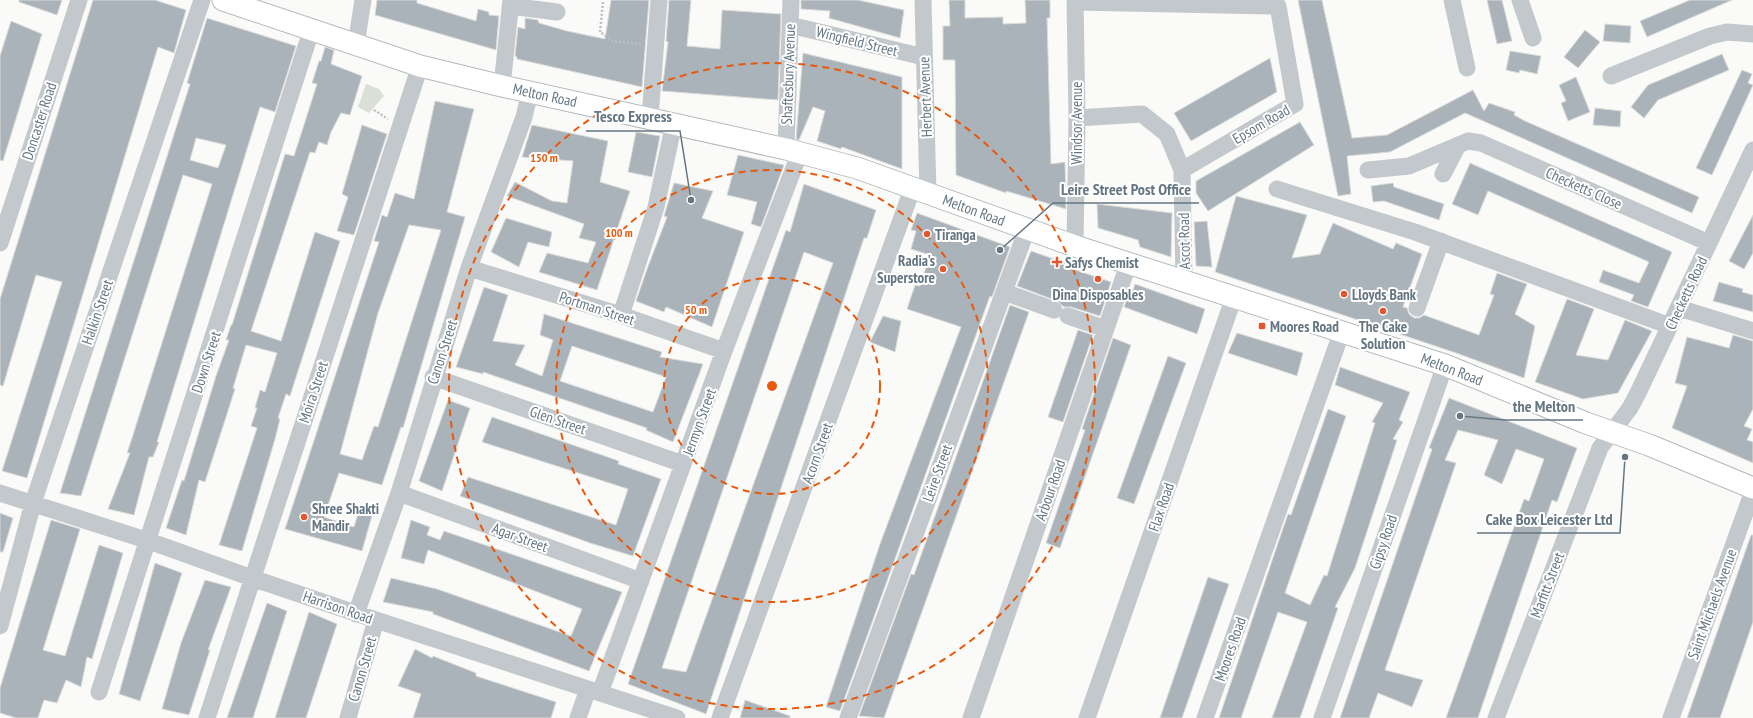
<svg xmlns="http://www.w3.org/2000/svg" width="1753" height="718" font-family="'PT Sans Narrow',sans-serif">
  <rect width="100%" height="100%" fill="#fafaf8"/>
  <path fill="#dadfd7" d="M366,84L379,89L384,96L369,113L358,107Z"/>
  <path fill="#aab3b9" stroke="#dcdcda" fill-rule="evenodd" d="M19,0H62L57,15L19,2Z
    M93,0H155L186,10L174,53L158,47L27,478L2,471L62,282L36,275L3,386L0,385V299Z
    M377,0H417V3L476,21L478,9L489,12V15L499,16L496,50L375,15Z
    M611,0H649L642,87L517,59V57L515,56L518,27L525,29V18L538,20L539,23L567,31L605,39Z
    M669,0H691L687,46L720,49L722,10L781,14L778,100L662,91L668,42L666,41Z
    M801,0H858L904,10L900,38L829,18L830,11L801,9Z
    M949,0H965V18L1003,17V24L1026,23L1025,0H1050V18H1047L1051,164L1065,162L1066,209L1006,191V193L956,175L955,60H943V26H950Z
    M1298,0H1322L1352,138L1387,135L1473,90L1484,111L1489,103L1515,112L1514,115L1525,121L1699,197L1692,213L1465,113L1390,152L1347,156L1351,194L1338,196Z
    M1487,0H1502L1512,41L1497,44Z
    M1690,0H1732L1647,37L1640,21Z
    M207,18L296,46L275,112L260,107L157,442H159L153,457H149L134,515L108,509L130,453H127L132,438L212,184L183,175L81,496L60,493L190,84L187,83ZM196,138L226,145L218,168L190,160Z
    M11,21L42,34L3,161L0,160V56Z
    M1605,24L1631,26L1630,43L1603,41Z
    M1585,30L1600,42L1578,68L1564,57Z
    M325,47L334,50L331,64L362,76L350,115L341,113L331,132L327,145L319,142L315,153L310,152L251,331L281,341L315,232L340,241L290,396L286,394L278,418L280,419L275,439L242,551L219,545L257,428L251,426L257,408H255L260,390L265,392L277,353L246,345L233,388L235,389L205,482L199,480L186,535L166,528L182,480L184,481L216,376L229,340H226L231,325H232L285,154L294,156L317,84L312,83L319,61H321Z
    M1510,51L1541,56L1537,74L1520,70L1519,73L1506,70Z
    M803,53L902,77V169L842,147L841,149L817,141L825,111L813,107L799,140L796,139Z
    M1722,54L1729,70L1658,100L1644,118L1631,107L1648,85Z
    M1270,58L1277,92L1191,141L1174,113Z
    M1742,70L1752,74L1748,83L1753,85L1712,175L1696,168Z
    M1576,77L1590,112L1568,121L1561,103L1566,101L1559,85Z
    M435,101L474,109L447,212L465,217L403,428L401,427L382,485L339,473L324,517L354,527L360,507L373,512L362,551L285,529L379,242L374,241L382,215L387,217L395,193L414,199ZM409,225L441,230L378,427L374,426L362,460L340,454L378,313Z
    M1595,108L1621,111L1620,127L1593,125Z
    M1300,122L1314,145L1208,211L1196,193V181Z
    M362,125L387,134L354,235L337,231L348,197L342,194Z
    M532,125L608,141L600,182L630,191L597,290L539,272L547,253L588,263L596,242L579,238L584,224L507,196L515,182L552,201L567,203L573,161L522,157Z
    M636,132L660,136L652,177L628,172Z
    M738,155L784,165L761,227L751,224L757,202L727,195Z
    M1470,163L1672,252L1648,307L1631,301L1634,295L1599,282L1603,270L1639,283L1649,262L1488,191L1478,215L1452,204Z
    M674,183L713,191L702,218L744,232L712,327L666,307L664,312L636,301L647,269L667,217L664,216Z
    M1393,183L1394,187L1444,204L1439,220L1384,201L1373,202L1371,186Z
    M804,184L876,210L867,238H864L706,714L628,684L786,230L790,232ZM804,252L833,263L686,672L662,668Z
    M1236,196L1307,215L1292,258L1320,254L1333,223L1393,249L1396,243L1422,254L1403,307L1407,308L1409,314L1414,318H1419L1424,315L1479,335L1494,295L1490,294L1497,273L1527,284L1515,314L1535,326L1524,378L1459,354L1215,272Z
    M1097,204L1172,213L1171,257L1140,247L1138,240L1098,228Z
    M917,213L1010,247L992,297L990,296L840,711L826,707L880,544L961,327L907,309L915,285L920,286L930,255L911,249L916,231L911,230Z
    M1753,215V253L1744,269L1729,261Z
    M506,218L552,232L549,247L528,242L519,267L491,252Z
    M1207,221L1212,267L1196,266L1194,222Z
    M1031,251L1071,265L1070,268L1111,282L1100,316L1071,307H1064L1057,301L1017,286Z
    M1719,282L1743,289L1742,292L1753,295V312L1713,301Z
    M1135,284L1205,309L1197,334L1124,307L1130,289L1133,290Z
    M484,287L508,295L493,341L525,345L515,365L542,376L553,340L540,335L544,314L662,352L660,357L703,364L673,442L646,430L647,428L483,372V374L456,367ZM572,346L666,377L653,412L560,381Z
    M1567,299L1594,309L1576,355L1608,360L1625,320L1652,331L1618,393L1583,399L1535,382Z
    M1010,305L1029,312L884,718L859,716L911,574L914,575Z
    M883,316L901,321L895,352L870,342Z
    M1078,330L1093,335L1063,422L1048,417Z
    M1237,333L1303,353L1297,376L1228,353Z
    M1733,335L1753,341V409L1744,426L1752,429L1747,440L1753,442V463L1672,428L1687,386L1675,383L1687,337L1729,348Z
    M1113,338L1131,345L1060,548L1046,543L1085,430L1082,429Z
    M1168,356L1186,363L1134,504L1117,498Z
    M1340,367L1410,392L1399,420L1403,422L1393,439L1397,440L1355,568L1335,607L1338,608L1300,718H1272L1307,622L1278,612L1241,718H1219L1279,540L1288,514L1291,515L1328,409L1346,416L1285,593L1310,605L1324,575L1327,576L1375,423L1372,422L1383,403L1335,385Z
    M1449,398L1577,448L1557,502L1552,500L1478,718H1446L1524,499L1529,501L1544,459L1516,449L1502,484L1484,475L1498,440L1458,430L1445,460L1456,463L1385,670L1423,680L1412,707L1378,693L1369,718H1340L1432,449L1429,448Z
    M448,400L470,408L442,491L419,481Z
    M492,417L619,461L618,464L661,479L633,556L590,543L460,496L468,477L616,525L628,489L482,442Z
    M0,513L13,518L3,552H0Z
    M51,520L80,529L43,650L65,656L99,545L123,553L92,659L87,657L81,687L66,680L57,703L44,700L38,718H16L0,713V688Z
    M411,520L430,527L427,535L440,540L444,531L622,592L589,671L433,614V612L383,602L391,578L437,589L571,636L582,609L428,550L424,564L401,558Z
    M1751,535H1753V622L1720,718H1687Z
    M155,563L182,573L140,701L119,694Z
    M1208,577L1229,584L1182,718H1160Z
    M205,580L231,587L208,650H210L189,715L162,709L181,643Z
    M267,603L287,611L253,718H227Z
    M309,612L337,624L306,718H275Z
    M415,649L432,658L433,656L476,673V676L556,702L551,718H413L421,694L398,686Z
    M745,700L790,716V718H740Z"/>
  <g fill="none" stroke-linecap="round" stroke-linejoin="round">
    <defs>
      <path id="major" d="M223,0L420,66L502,86L786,149L857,168L1075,246L1445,365L1586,423L1649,445L1753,488"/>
    </defs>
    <use href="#major" stroke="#b5babe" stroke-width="23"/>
    <path stroke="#bbbfc2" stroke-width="2.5" stroke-dasharray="2 2" stroke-linecap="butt" d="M603,2L600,32L613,41L641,44
      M374,110L388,119"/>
    <path stroke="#c3c8cc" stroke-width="17" d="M923,0L928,193
      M1075,0L1077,118L1075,246
      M1452,0L1467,68
      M1520,0L1533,38
      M1075,2L1278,6L1295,104L1182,170
      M510,6L557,12
      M790,25L924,57
      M356,45L363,0
      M1611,76L1710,36L1727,32L1753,34
      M502,86L511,0
      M650,117L659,0
      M1077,118L1142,114L1167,134L1182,170L1184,281
      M786,149L791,0
      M1368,170L1409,166L1468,141L1481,143L1709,243
      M1443,174L1458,145
      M1277,189L1415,232L1670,326
      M0,243L79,0
      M469,268L621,315L724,351
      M1004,292L1054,310
      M1417,308L1441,241
      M1679,308L1753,331
      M621,315L656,207L674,123
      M1068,316L1106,329
      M433,377L683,464
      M0,493L149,541L252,578L376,620L677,718
      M399,493L641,581
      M356,614L399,493L469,268L524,117L530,92
      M0,626L33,503L202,0
      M99,692L311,31
      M600,693L724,351L800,152
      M207,718L420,66
      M348,718L376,620
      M578,718L588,689
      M720,718L913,187
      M848,718L1027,229
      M971,718L1129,262
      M1087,718L1234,297
      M1205,718L1342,331
      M1322,718L1445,365
      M1496,718L1600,448L1630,408L1638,393L1753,150
      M1671,718L1753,491"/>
    <use href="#major" stroke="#fff" stroke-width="21"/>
  </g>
  <g fill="none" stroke="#e8590c" stroke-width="2" stroke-dasharray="7 5">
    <circle cx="772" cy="386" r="108"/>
    <circle cx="772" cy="386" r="216"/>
    <circle cx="772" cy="386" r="323"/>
  </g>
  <g fill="#e4572e" stroke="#fff" stroke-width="1.5">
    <circle cx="927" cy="234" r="4"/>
    <path d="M1055 256h4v4h4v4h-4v4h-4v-4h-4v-4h4z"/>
    <circle cx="943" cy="269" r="4"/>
    <circle cx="1098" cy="279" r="4"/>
    <circle cx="1344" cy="294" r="4"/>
    <circle cx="1383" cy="311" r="4"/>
    <rect x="1258" y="322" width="8" height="8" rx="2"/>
    <circle cx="304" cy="517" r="4"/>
  </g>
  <g text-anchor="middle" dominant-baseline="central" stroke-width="4" stroke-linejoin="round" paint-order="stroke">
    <g font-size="15" fill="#657683" stroke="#fff">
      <text transform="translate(857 41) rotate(14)">Wingfield Street</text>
      <text transform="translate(788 74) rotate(-88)">Shaftesbury Avenue</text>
      <text transform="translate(545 95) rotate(12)">Melton Road</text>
      <text transform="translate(925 97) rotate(-92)">Herbert Avenue</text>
      <text transform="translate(39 121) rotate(-72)">Doncaster Road</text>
      <text transform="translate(1076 123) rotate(-90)">Windsor Avenue</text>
      <text transform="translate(1261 124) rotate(-30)">Epsom Road</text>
      <text transform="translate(1584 188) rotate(24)">Checketts Close</text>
      <text transform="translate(974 210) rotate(20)">Melton Road</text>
      <text transform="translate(1184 241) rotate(-91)">Ascot Road</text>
      <text transform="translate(1686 293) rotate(-65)">Checketts Road</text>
      <text transform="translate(597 308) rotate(18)">Portman Street</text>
      <text transform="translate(97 312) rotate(-71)">Halkin Street</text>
      <text transform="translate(442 352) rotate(-72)">Canon Street</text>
      <text transform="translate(206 362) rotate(-72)">Down Street</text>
      <text transform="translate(1452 369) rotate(21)">Melton Road</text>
      <text transform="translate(313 392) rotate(-72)">Moira Street</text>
      <text transform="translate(558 420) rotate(19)">Glen Street</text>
      <text transform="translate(699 422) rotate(-70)">Jermyn Street</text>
      <text transform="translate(817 453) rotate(-70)">Acorn Street</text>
      <text transform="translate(937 473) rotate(-70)">Leire Street</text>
      <text transform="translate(1050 490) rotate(-71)">Arbour Road</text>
      <text transform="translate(1161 507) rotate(-71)">Flax Road</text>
      <text transform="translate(520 537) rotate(20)">Agar Street</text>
      <text transform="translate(1383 542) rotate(-71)">Gipsy Road</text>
      <text transform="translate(1547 585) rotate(-69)">Marfitt Street</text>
      <text transform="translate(1712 604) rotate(-70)">Saint Michaels Avenue</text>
      <text transform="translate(338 607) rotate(19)">Harrison Road</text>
      <text transform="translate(1230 649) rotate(-71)">Moores Road</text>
      <text transform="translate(362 669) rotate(-74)">Canon Street</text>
    </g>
    <g font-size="15" font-weight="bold" fill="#657683" stroke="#fff" text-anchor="start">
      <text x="935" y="234">Tiranga</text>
      <text x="935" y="260" text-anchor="end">Radia's<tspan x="935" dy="17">Superstore</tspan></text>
      <text x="1065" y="262">Safys Chemist</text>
      <text x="1098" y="294" text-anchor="middle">Dina Disposables</text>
      <text x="1352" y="294">Lloyds Bank</text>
      <text x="1270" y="326">Moores Road</text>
      <text x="1383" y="326" text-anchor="middle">The Cake<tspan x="1383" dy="17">Solution</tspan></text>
      <text x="312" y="508">Shree Shakti<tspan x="312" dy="17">Mandir</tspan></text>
    </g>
  </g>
  <circle cx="772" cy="386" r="6" fill="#e8590c" stroke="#fff" stroke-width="2"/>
  <g font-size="12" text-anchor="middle" font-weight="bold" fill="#e8590c" stroke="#fff" stroke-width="4" stroke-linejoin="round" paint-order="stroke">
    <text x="544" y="162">150 m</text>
    <text x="619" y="237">100 m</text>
    <text x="696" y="314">50 m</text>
  </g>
  <path fill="none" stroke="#657683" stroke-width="1.5" d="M691 200L680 131H586M1000 250L1053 203H1199M1460 416L1505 420H1583M1625 457L1620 533H1477"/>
  <g fill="#657683" stroke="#fff" stroke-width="1.5">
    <circle cx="691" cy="200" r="4"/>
    <circle cx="1000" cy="250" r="4"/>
    <circle cx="1460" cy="416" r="4"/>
    <circle cx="1625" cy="457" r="4"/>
  </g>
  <g font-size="16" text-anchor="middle" font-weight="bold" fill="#657683" stroke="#fff" stroke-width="4" stroke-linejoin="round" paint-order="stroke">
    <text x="633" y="122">Tesco Express</text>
    <text x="1126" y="195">Leire Street Post Office</text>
    <text x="1544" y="412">the Melton</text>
    <text x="1549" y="525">Cake Box Leicester Ltd</text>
  </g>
</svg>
